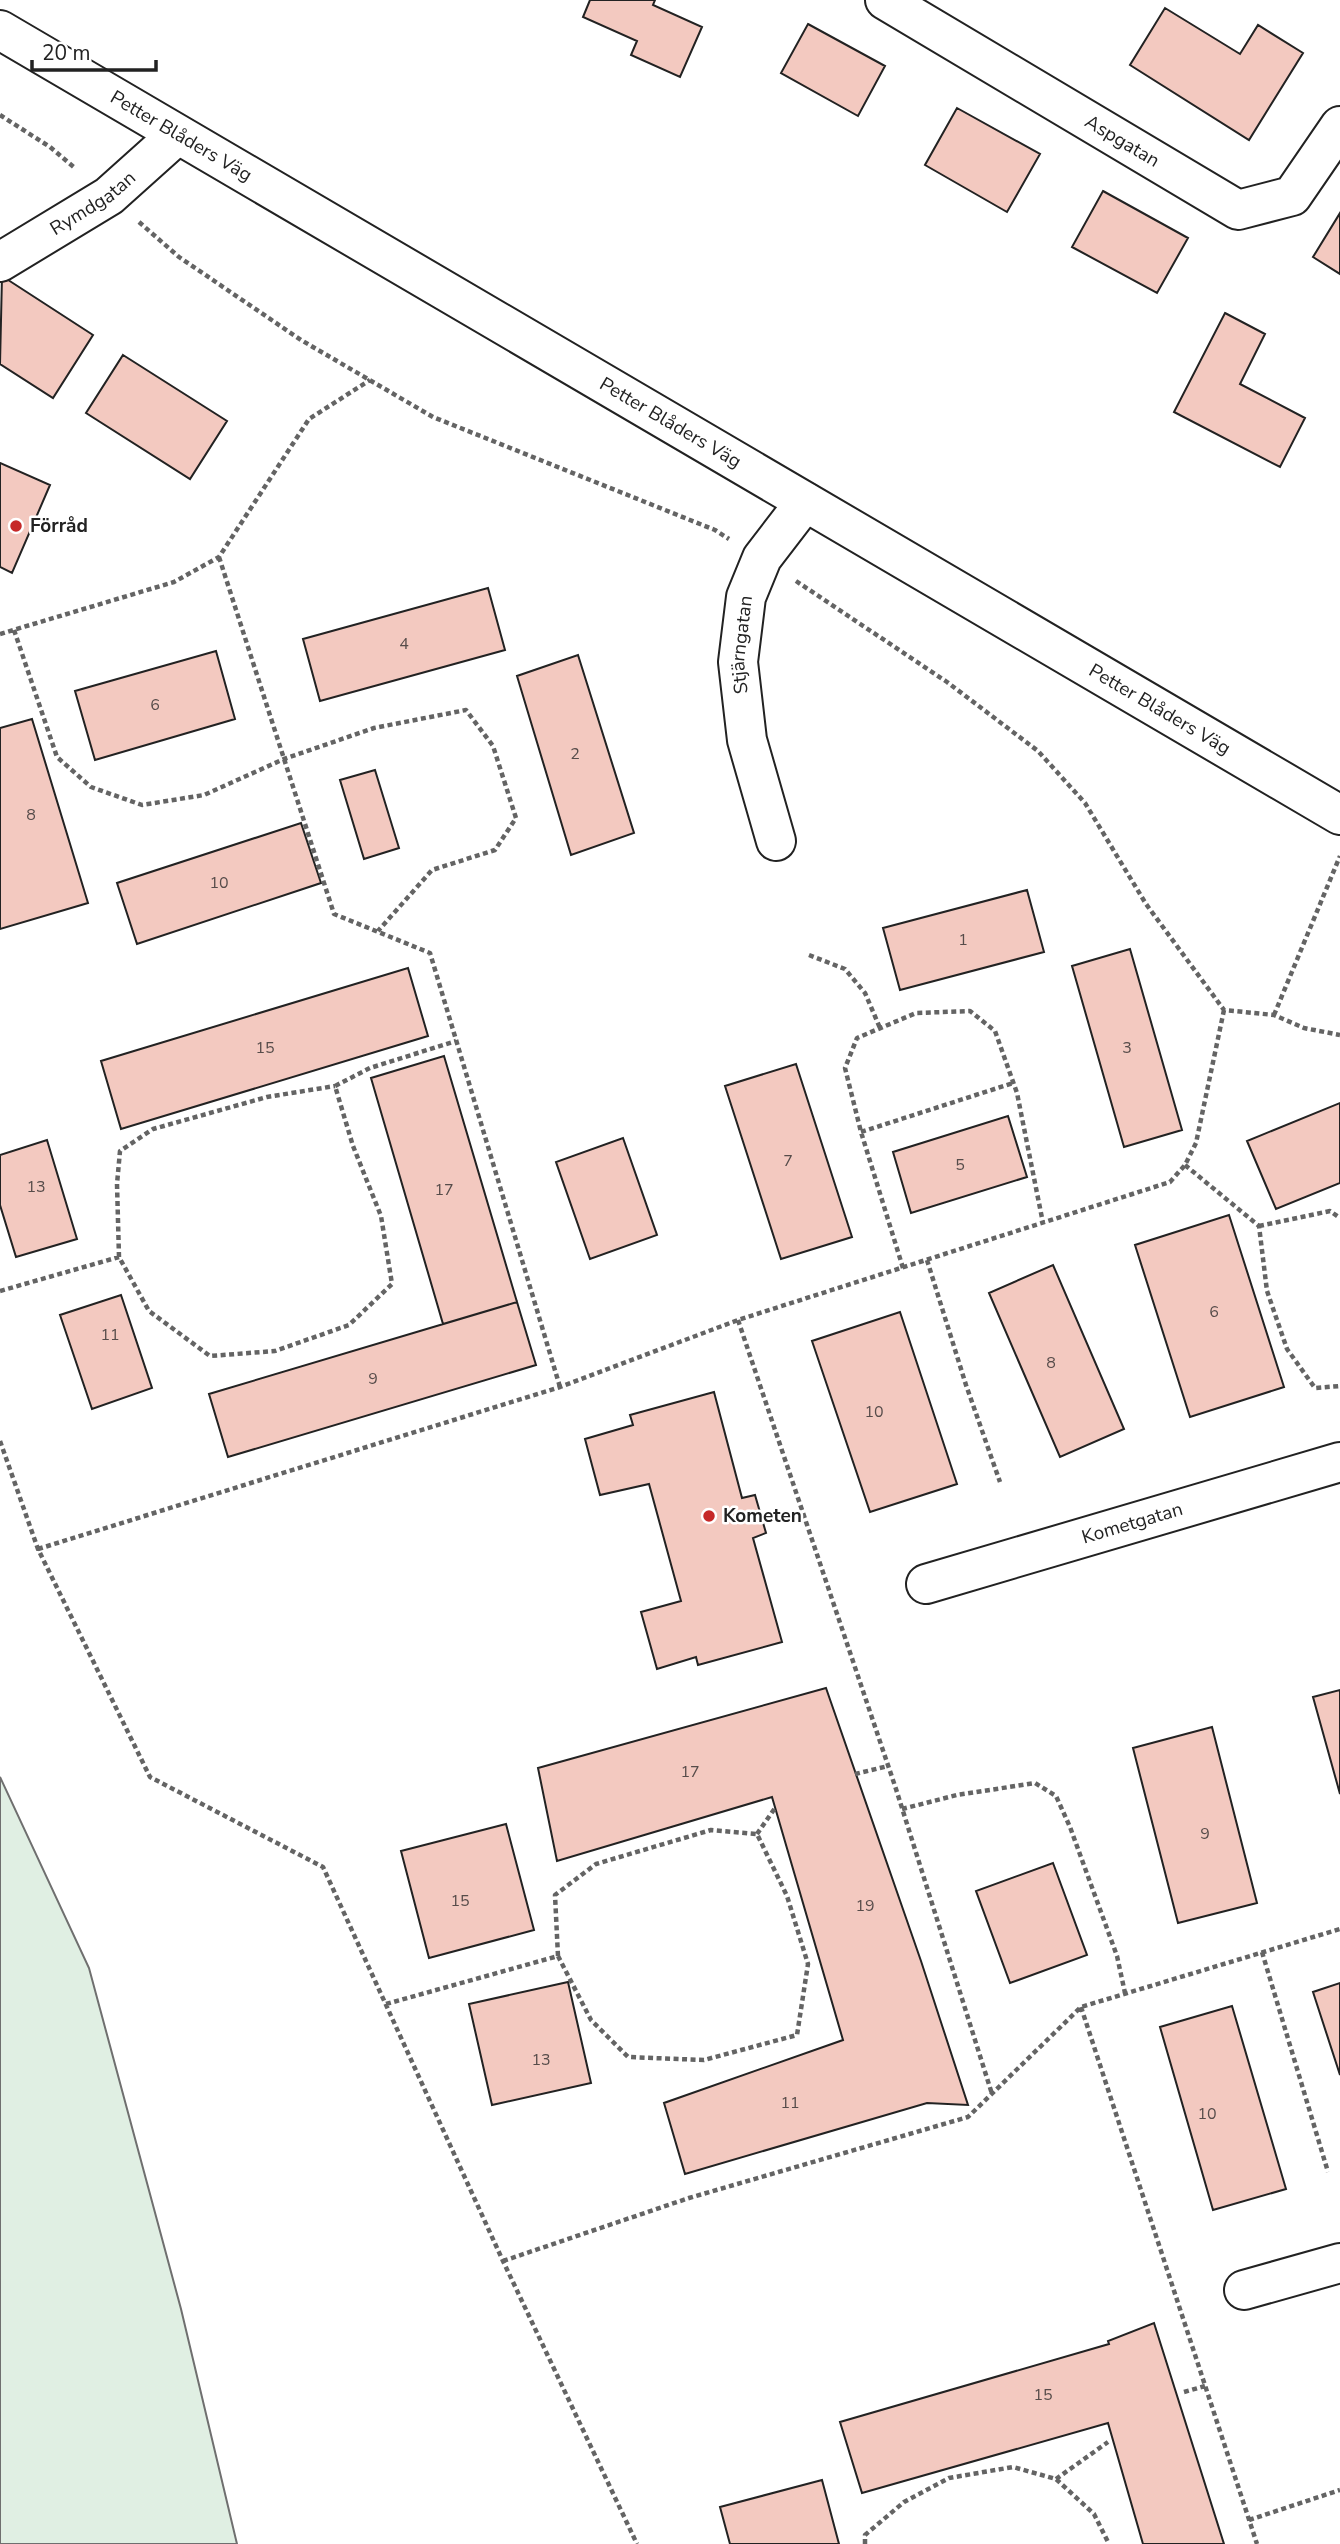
<svg xmlns="http://www.w3.org/2000/svg" width="1340" height="2544" font-family="'Nunito Sans',sans-serif">
  <rect width="100%" height="100%" fill="#fff"/>
  <path fill="#e0efe3" stroke="#6f6f6f" stroke-width="2" d="M0,1777L89,1968L181,2309L237,2544H0Z"/>
  <path fill="#f3c9c0" stroke="#222" stroke-width="2" d="M590,0H655L653,5L702,27L680,77L631,55L637,41L583,17Z
    M1165,8L1240,54L1258,25L1303,53L1249,140L1130,65Z
    M808,24L885,66L858,116L781,73Z
    M957,108L1040,154L1007,212L925,165Z
    M1103,191L1188,238L1157,293L1072,247Z
    M1340,213V274L1313,257Z
    M2,276L93,335L53,398L0,364Z
    M1225,313L1265,334L1240,384L1305,418L1280,467L1174,412Z
    M123,355L227,421L190,479L86,413Z
    M0,463L50,485L12,573L0,567Z
    M488,588L505,650L320,701L303,639Z
    M216,651L235,719L95,760L75,691Z
    M578,655L634,833L571,855L517,676Z
    M32,719L88,903L0,929V728Z
    M375,770L399,848L364,859L340,780Z
    M301,823L321,883L137,944L117,883Z
    M1027,890L1044,952L900,990L883,928Z
    M1130,949L1182,1130L1124,1147L1072,966Z
    M408,968L428,1036L121,1129L101,1061Z
    M444,1056L517,1302L443,1324L371,1078Z
    M796,1064L852,1237L781,1259L725,1086Z
    M1340,1103V1183L1276,1209L1247,1141Z
    M1008,1116L1027,1177L911,1213L893,1152Z
    M623,1138L657,1235L590,1259L556,1162Z
    M47,1140L77,1239L16,1257L0,1205V1155Z
    M1229,1215L1284,1387L1190,1417L1135,1245Z
    M1053,1265L1124,1429L1060,1457L989,1293Z
    M121,1295L152,1388L92,1409L60,1315Z
    M517,1302L536,1365L228,1457L209,1394Z
    M900,1312L957,1484L870,1512L812,1341Z
    M714,1392L742,1498L755,1495L766,1533L753,1538L782,1642L698,1665L696,1657L657,1669L641,1612L681,1601L649,1484L600,1495L585,1439L633,1425L630,1415Z
    M826,1688L921,1961L968,2105L927,2103L685,2174L664,2103L843,2040L772,1797L557,1861L538,1768Z
    M1340,1690V1794L1313,1697Z
    M1212,1727L1257,1903L1178,1923L1133,1748Z
    M506,1824L534,1930L429,1958L401,1851Z
    M1053,1863L1087,1955L1010,1983L976,1891Z
    M568,1982L591,2083L492,2105L469,2004Z
    M1340,1983V2075L1313,1992Z
    M1232,2006L1286,2189L1213,2210L1160,2027Z
    M1154,2323L1224,2544H1143L1108,2423L862,2493L840,2422L1109,2344L1108,2341Z
    M822,2480L839,2544H730L720,2507Z"/>
  <g fill="none" stroke-linecap="round" stroke-linejoin="round">
    <defs>
      <g id="minor">
        <path id="s1" d="M885,0L1238,210L1292,196L1340,126"/>
        <path id="s2" d="M0,30L1340,815"/>
        <path id="s3" d="M0,262L109,196L177,135"/>
        <path id="s4" d="M776,841L747,740L738,662L746,597L762,558L805,502"/>
        <path id="s5" d="M926,1584L1340,1462"/>
        <path d="M1244,2290L1340,2263"/>
      </g>
    </defs>
    <use href="#minor" stroke="#222" stroke-width="42"/>
    <path stroke="#646464" stroke-width="4.5" stroke-dasharray="5 3.5" stroke-linecap="butt" d="M0,115L50,147L76,169
      M139,222L179,257L301,340L433,417L715,530L729,539
      M219,557L334,914L430,953L560,1387
      M796,581L947,682L1038,751L1085,803L1146,904L1224,1010L1274,1015L1304,1028L1340,1035
      M14,630L57,757L91,787L142,805L204,795L284,759L374,728L466,710L493,746L516,818L495,850L432,870L378,931
      M0,634L174,582L219,557L309,419L370,380
      M809,955L845,969L865,993L880,1028
      M1274,1015L1340,856
      M861,1132L1013,1083
      M1185,1165L1259,1226L1267,1291L1287,1349L1315,1388L1340,1386
      M1259,1226L1330,1211L1340,1218
      M119,1257L117,1184L120,1151L153,1129L267,1097L335,1086
      M927,1260L966,1385L1000,1482
      M903,1268L861,1132L845,1068L857,1038L916,1013L970,1011L995,1031L1017,1093L1043,1223
      M0,1291L119,1257L149,1311L210,1356L275,1351L349,1325L392,1284L381,1216L353,1146L335,1086L370,1068L456,1041
      M738,1320L896,1789L992,2094
      M0,1441L38,1549L150,1777L323,1867L503,2261L637,2544
      M38,1549L560,1387L738,1320L1170,1182L1185,1165L1196,1143L1224,1010
      M855,1774L888,1766
      M902,1809L957,1795L1035,1783L1056,1796L1070,1827L1117,1956L1125,1993
      M757,1834L775,1808
      M1262,1952L1328,2172
      M386,2004L558,1956L591,2020L628,2057L704,2060L797,2035L808,1964L787,1896L757,1834L711,1830L596,1864L555,1895L558,1956
      M1081,2007L1257,2544
      M503,2261L689,2198L968,2117L1081,2007L1340,1929
      M1184,2392L1205,2386
      M1056,2479L1108,2442
      M1249,2520L1340,2490
      M865,2544V2535L904,2502L949,2478L1013,2467L1056,2479L1094,2514L1109,2544"/>
    <use href="#minor" stroke="#fff" stroke-width="38"/>
  </g>
  <g fill="#c62828" stroke="#fff" stroke-width="2.5">
    <circle cx="16" cy="526" r="7"/>
    <circle cx="709" cy="1516" r="7"/>
  </g>
  <g text-anchor="middle" dominant-baseline="central" stroke-width="5" stroke-linejoin="round" paint-order="stroke">
    <g font-size="16" fill="#564c4a">
      <text x="404" y="644">4</text>
      <text x="155" y="705">6</text>
      <text x="575" y="754">2</text>
      <text x="31" y="815">8</text>
      <text x="219" y="883">10</text>
      <text x="963" y="940">1</text>
      <text x="265" y="1048">15</text>
      <text x="1127" y="1048">3</text>
      <text x="788" y="1161">7</text>
      <text x="960" y="1165">5</text>
      <text x="36" y="1187">13</text>
      <text x="444" y="1190">17</text>
      <text x="1214" y="1312">6</text>
      <text x="110" y="1335">11</text>
      <text x="1051" y="1363">8</text>
      <text x="373" y="1379">9</text>
      <text x="874" y="1412">10</text>
      <text x="690" y="1772">17</text>
      <text x="1205" y="1834">9</text>
      <text x="460" y="1901">15</text>
      <text x="865" y="1906">19</text>
      <text x="541" y="2060">13</text>
      <text x="790" y="2103">11</text>
      <text x="1207" y="2114">10</text>
      <text x="1043" y="2395">15</text>
    </g>
    <g font-size="19" fill="#222" stroke="#fff">
      <text stroke="none"><textPath href="#s2" startOffset="210">Petter Blåders Väg</textPath></text>
      <text stroke="none"><textPath href="#s1" startOffset="276">Aspgatan</textPath></text>
      <text stroke="none"><textPath href="#s3" startOffset="110">Rymdgatan</textPath></text>
      <text stroke="none"><textPath href="#s2" startOffset="777">Petter Blåders Väg</textPath></text>
      <text stroke="none"><textPath href="#s4" startOffset="201">Stjärngatan</textPath></text>
      <text stroke="none"><textPath href="#s2" startOffset="1344">Petter Blåders Väg</textPath></text>
      <text stroke="none"><textPath href="#s5" startOffset="215">Kometgatan</textPath></text>
    </g>
    <g font-size="19" font-weight="bold" fill="#222" stroke="#fff" text-anchor="start">
      <text x="30" y="526">Förråd</text>
      <text x="723" y="1516">Kometen</text>
    </g>
  </g>
  <path d="M32 60v10h124v-10" fill="none" stroke="#222222" stroke-width="3.5"/>
  <text x="42" y="60" font-size="21" fill="#222222" stroke="#ffffff" stroke-width="5" paint-order="stroke">20 m</text>
</svg>
